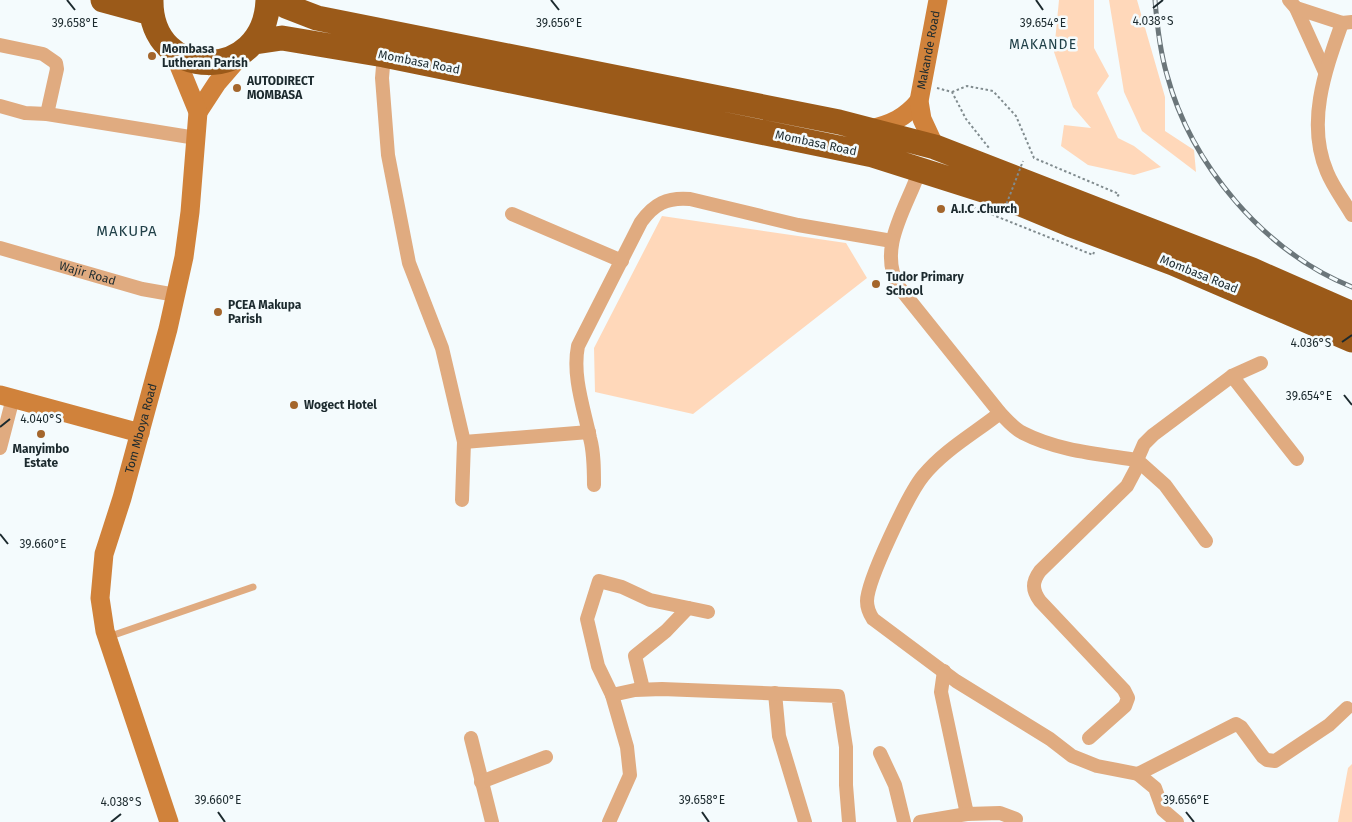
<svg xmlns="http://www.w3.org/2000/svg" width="1352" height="822" font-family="'Fira Sans',sans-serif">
  <rect width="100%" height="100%" fill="#f4fbfd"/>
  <path fill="#ffd8ba" d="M1059,0H1094V48L1109,76L1097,93L1118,138L1134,146L1161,167L1134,175L1088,165L1061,146L1064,125L1091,128L1073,107L1054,52Z
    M1109,0H1137L1165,97V131L1194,150L1196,172L1142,131L1124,92Z
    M662,216L846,243L867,278L693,414L595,392L594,348Z
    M1352,764V822H1338L1348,768Z"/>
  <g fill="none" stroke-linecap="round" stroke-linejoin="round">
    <path stroke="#818c8f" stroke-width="2" stroke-dasharray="2.5 2.5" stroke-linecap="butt" d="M937,88L952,92L966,119L989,148
      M952,92L967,86L993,91L1016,116L1034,158L1119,194L1117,197
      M973,207L1093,255L1094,252"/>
    <path stroke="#e0ab80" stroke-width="7" d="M108,637L253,587"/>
    <g stroke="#e0ab80" stroke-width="14">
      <path d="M1289,0L1296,8L1325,72"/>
      <path d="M1296,8L1342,23L1352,22"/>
      <path d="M1342,23C1325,71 1306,123 1327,172C1333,187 1344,201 1352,215"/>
      <path d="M0,45L43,54L56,63L57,69L47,114"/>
      <path d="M384,55L382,78L388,155L409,263L442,348L464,442L462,500"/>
      <path d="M0,106L25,113L47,114L196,138"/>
      <path d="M920,169C908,206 876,248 899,287L1000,413C1007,420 1014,429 1023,433C1058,451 1099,454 1137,460L1136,469L1127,486L1040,571C1032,582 1032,590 1040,601L1124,690L1128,698L1125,706L1089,738"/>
      <path d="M512,214L622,261"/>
      <path id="s1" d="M0,248L142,289L176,295"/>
      <path d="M1232,376L1297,459"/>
      <path d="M1000,413C975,433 944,450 923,476C909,493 867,581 867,601C867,608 869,613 873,619L956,681L1050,739L1072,756L1097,766L1138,774L1236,724L1241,727L1263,757L1267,760L1275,761L1329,725L1347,708"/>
      <path d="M464,442L589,432"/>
      <path d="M0,448L13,398"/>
      <path d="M594,485C594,469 594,453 590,438C584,409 572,376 578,346L641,222C654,204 667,197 690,199L798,225L892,241"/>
      <path d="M1206,541L1165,485L1137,460L1144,444L1153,435L1232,376L1261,363"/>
      <path d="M944,671L941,692L967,814L1000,813L1016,819"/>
      <path d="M643,689L635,656L666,631L688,608"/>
      <path d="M775,693L779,736L805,822"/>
      <path d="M612,695L598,666L587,619L599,581L622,587L650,600L708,612"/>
      <path d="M471,738L492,822"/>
      <path d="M880,753L895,785L904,822"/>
      <path d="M1138,774L1155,788L1163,810L1177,822"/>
      <path d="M481,782L546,757"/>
      <path d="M609,822L630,775L627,747L612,695L635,690L662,689L838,696L846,747V785L849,822"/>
      <path d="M920,822L967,814"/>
    </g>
    <g stroke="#d0823b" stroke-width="19">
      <path d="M198,112L217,83L243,53"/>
      <path d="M870,129C891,124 905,118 919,101"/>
      <path id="s2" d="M935,147L922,119L919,101L938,0"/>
      <path d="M0,395L140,433"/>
      <path id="s3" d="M169,822L105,631L100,598L104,554L122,498L168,329L184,257L190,212L198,112L173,51"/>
    </g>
    <path stroke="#9b5a19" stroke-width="25" d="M103,0L151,13
      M151,0C150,83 265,84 268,0
      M280,0L286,6L317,18L839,122L935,147L1252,270L1352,314
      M255,42L282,38L384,55L873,155L999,195L1069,224L1173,263L1352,340"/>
    <defs>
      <path id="rail" d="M1155,0C1157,25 1160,51 1167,75C1191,165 1265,252 1352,287"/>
    </defs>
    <use href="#rail" stroke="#6b767a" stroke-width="5"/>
    <use href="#rail" stroke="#f4fbfd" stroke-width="3" stroke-dasharray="9" stroke-linecap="butt"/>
    <path stroke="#818c8f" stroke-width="2" stroke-dasharray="2.5 2.5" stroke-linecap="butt" d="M1003,213L1023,161"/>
  </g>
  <path fill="none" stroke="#1c2a2e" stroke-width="2" d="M67,0L75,10M551,0L559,10M1036,0L1043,10M1153,8L1163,0M1342,342L1352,335M1344,395L1352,405M0,427L10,419M0,534L8,544M218,812L225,822M702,812L709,822M1186,812L1194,822M111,822L121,814"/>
  <g fill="#a4662c" stroke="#f4fbfd" stroke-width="2">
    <circle cx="152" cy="56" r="5"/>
    <circle cx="237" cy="88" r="5"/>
    <circle cx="941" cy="209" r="5"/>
    <circle cx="876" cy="284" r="5"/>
    <circle cx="218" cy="312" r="5"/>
    <circle cx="294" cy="405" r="5"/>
    <circle cx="41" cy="434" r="5"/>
  </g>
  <g text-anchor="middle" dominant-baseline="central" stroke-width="5" stroke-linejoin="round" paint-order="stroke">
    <g font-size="12" font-weight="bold" fill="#1c2a2e" stroke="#f4fbfd" text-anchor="start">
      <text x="162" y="49">Mombasa<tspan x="162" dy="14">Lutheran Parish</tspan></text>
      <text x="247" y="81">AUTODIRECT<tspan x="247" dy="14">MOMBASA</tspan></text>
      <text x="951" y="209">A.I.C .Church</text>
      <text x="886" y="277">Tudor Primary<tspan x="886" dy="14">School</tspan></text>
      <text x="228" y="305">PCEA Makupa<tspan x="228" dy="14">Parish</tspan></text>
      <text x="304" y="405">Wogect Hotel</text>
      <text x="41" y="449" text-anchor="middle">Manyimbo<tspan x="41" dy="14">Estate</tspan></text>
    </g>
    <g font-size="12" fill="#1c2a2e" stroke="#f4fbfd">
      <text stroke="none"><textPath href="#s2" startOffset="101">Makande Road</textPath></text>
      <text transform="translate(419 62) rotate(11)">Mombasa Road</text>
      <text transform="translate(816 143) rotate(12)">Mombasa Road</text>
      <text stroke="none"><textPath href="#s1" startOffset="91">Wajir Road</textPath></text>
      <text transform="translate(1199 274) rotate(22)">Mombasa Road</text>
      <text stroke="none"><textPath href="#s3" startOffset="410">Tom Mboya Road</textPath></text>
    </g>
    <g font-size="14" letter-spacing="1" fill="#214149" stroke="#f4fbfd">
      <text x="1043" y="44">MAKANDE</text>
    </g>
    <g font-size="15" letter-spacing="1" fill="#214149" stroke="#f4fbfd">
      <text x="127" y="231">MAKUPA</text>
    </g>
  </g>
  <g font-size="12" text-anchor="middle" fill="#1c2a2e" stroke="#f4fbfd" stroke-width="5" stroke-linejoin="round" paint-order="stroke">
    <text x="1153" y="25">4.038°S</text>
    <text x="75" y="27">39.658°E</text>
    <text x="559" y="27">39.656°E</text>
    <text x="1043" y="27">39.654°E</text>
    <text x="1311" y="347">4.036°S</text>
    <text x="1309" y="400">39.654°E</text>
    <text x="41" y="423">4.040°S</text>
    <text x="43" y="548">39.660°E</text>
    <text x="218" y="804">39.660°E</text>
    <text x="702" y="804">39.658°E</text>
    <text x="1186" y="804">39.656°E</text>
    <text x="121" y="806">4.038°S</text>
  </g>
</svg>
